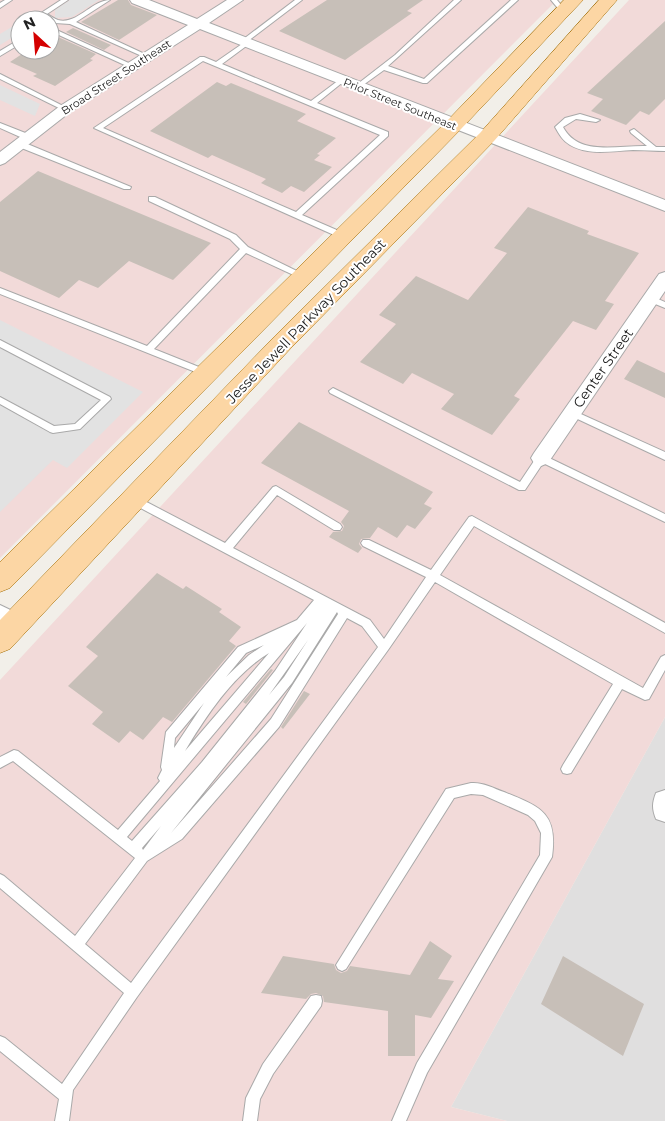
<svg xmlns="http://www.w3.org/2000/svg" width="665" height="1121" font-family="Montserrat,sans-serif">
  <rect width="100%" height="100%" fill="#f2efe9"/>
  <path fill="#e0dfdf" d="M665,717V1121H507L451,1107Z"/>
  <path fill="#f2dad9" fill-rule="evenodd" d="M0,0H557L0,558ZM20,20H50V50H20Z
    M629,0H665V717L451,1107L507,1121H0V680Z"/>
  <path fill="#e2e2e2" d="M70,0H99L72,17L55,18V10Z
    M20,22V33L0,45V34Z
    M0,85L40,104L35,116L0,100Z
    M0,320L143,392L67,468L53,460L0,512Z"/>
  <path fill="#c7bfb8" d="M118,0H128L131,5L157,15L119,40L81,22Z
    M327,0H423L407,11L412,13L345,60L279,31Z
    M665,21V99L649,115L640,111L626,125L591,111L603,99L587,93Z
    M73,28L111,45L104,50L66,32Z
    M58,37L96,54L90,59L93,60L55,86L33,76L37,74L10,62L28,50H50V42Z
    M217,82L226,86L231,83L306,114L297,121L336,138L317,154L320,155L314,160L332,167L304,192L291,186L282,193L261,183L266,179L212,155L208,158L150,131Z
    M38,171L211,243L173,280L129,261L98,288L79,280L59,298L0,271V202Z
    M528,207L589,231L587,234L639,253L605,301L614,304L596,330L573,321L514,396L520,399L492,435L441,409L454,394L412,373L403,384L360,362L396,324L379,315L416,276L468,300L507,253L494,248Z
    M637,360L665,373V398L624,379Z
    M299,422L433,492L424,504L432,508L415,529L407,525L397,538L378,527L370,538L361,539L359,544L362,548L358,553L329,537L333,532L342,531L344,526L341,522L349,511L261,463Z
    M157,573L183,589L186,586L222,609L219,612L241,627L229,641L236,646L172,722L163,717L143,740L130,731L119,743L92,724L103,712L68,686L98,656L86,647Z
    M271,669L273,670L246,704L243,702Z
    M304,691L310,694L283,729L281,727Z
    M430,941L452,956L438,979L454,981L431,1018L415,1015V1056H388V1011L324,1002L323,996L316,993L311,994L306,999L261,993L283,956L334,964L336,970L341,973L347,971L350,966L410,975Z
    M563,956L644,1004L623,1056L541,1004Z"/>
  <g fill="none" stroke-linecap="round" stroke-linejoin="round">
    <defs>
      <path id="service" d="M5,0H12L0,8V3Z
        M61,0H68L47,14C51,16 55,19 58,20C77,25 92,0 110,0L76,22L149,56L144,57L70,24L55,23L41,15V13Z
        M295,0H302L248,41L250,43L249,44L222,64L311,101L339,80H343V82L317,103L388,132V136L302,215L346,234L347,236L343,239L94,128L200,57H204L216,62L242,44L240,42L241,41ZM203,61L380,135L296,212L103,128Z
        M454,0H461L388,66L424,79L511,0H518L427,83H423L384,70L359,88H355V86L395,55Z
        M551,0H557L566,11L565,12H561Z
        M50,27L133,65L134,66L129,67L50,31Z
        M20,39V44L0,56V51Z
        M0,74L67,108L68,109L63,110L0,79Z
        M580,114L600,120L596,122L576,119L563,127C579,157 618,145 647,146L631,133L630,131L634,129L656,147H665V151C654,151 644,150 633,150C613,151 589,156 570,145C563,141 559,134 555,127L565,118Z
        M0,123L33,136L34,138L27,140L0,128Z
        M19,143H25L131,187L130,189H124L19,147Z
        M149,197H155L236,235L248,247L307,276L306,278H300L246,253L154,349L209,371L210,373L209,375H203L0,294V288L147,346L240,249L230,239L149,201Z
        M651,296L665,302V308L648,301V297Z
        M0,340L110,397L111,399L80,429L53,433L50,432L0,404V397L54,426L75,424L101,400L0,347Z
        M333,388L520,482L538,455L541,454L665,514V522L543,463L525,490H519L330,393L329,391Z
        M572,410L665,452V460L569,415L567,413L569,411Z
        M276,486L340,524L342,527L340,530H334L277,495L233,548L370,620L384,639L426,577L363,546L361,543L363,540H369L431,570L469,517L472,516L665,623V633L474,526L440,575L643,688L661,657L665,655V670L649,699L645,700L622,689L571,773L567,774L563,773L561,769L563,765L613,684L435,582L388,650L137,997L73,1090L69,1121H55L59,1099L0,1051V1036L5,1038L62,1084L124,993L0,888V874L4,876L75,936L135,858L13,761L0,768V757L14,750L18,751L118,830L160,781L158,778L162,770L161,767L166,732L238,647L297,620L314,600L131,503L129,500L134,496L137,497L225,543L273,487ZM337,612L338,614L271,719L171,833L292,683ZM347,618L362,626L378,647L131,983L85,944L147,861L182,839L279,727ZM307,623L275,671L202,762L132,841L127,837ZM308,640L284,677L269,695ZM264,645L249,655L226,677L246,653ZM269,653L185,751C206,716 233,675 269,653ZM204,703L174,748L175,738ZM161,826L143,850L142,848Z
        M471,783C483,782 493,788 504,792C541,807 558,813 552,857L427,1073L406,1121H392L417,1063L540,855L541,833L535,821L528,815L483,795L471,794L454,798L346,969L342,971L338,969L336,965L446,789Z
        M316,995L321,996L322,1001L321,1006L273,1074L260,1099L257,1121H243L246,1098L263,1064L311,996Z"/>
      <path id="minor" d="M130,0H149L197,19L227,0H243L209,23L665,200V211L200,29L70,112L5,163L0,165V152L60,106L188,25L132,3Z
        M665,272V291L548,463L541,466L534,463L531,458L534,453L659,274Z
        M0,605L23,616L26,623L23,630L15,633L0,626Z
        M665,790V822L656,819C652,809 652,803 656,793Z"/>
      <path id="primary" d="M564,0H583L461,129L10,588L0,592V562L447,121Z
        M599,0H617L494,141L291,348L10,649L0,653V620L275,336L480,133Z"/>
    </defs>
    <use href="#service" stroke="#a9a9a9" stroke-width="2"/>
    <use href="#minor" stroke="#a9a9a9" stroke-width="2"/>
    <use href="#primary" stroke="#a06b00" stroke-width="1"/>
    <use href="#service" fill="#fff" fill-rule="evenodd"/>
    <use href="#minor" fill="#fff" fill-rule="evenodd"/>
    <use href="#primary" fill="#fcd6a4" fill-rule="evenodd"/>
  </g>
  <g text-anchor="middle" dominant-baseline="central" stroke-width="4" stroke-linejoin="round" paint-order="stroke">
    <g font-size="11" fill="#222" stroke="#fff">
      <text transform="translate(116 77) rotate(-33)">Broad Street Southeast</text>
      <text transform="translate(400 104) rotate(22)">Prior Street Southeast</text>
    </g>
    <g font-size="14" fill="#222" stroke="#fff">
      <text transform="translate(306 321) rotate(-46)">Jesse Jewell Parkway Southeast</text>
      <text transform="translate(603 368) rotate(-55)">Center Street</text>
    </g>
  </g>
  <g transform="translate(35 35) rotate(334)"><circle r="24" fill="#ffffff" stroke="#a7a7a7"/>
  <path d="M0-4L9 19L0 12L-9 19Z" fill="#d40000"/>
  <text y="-8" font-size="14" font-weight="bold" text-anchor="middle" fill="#222222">N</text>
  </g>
</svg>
